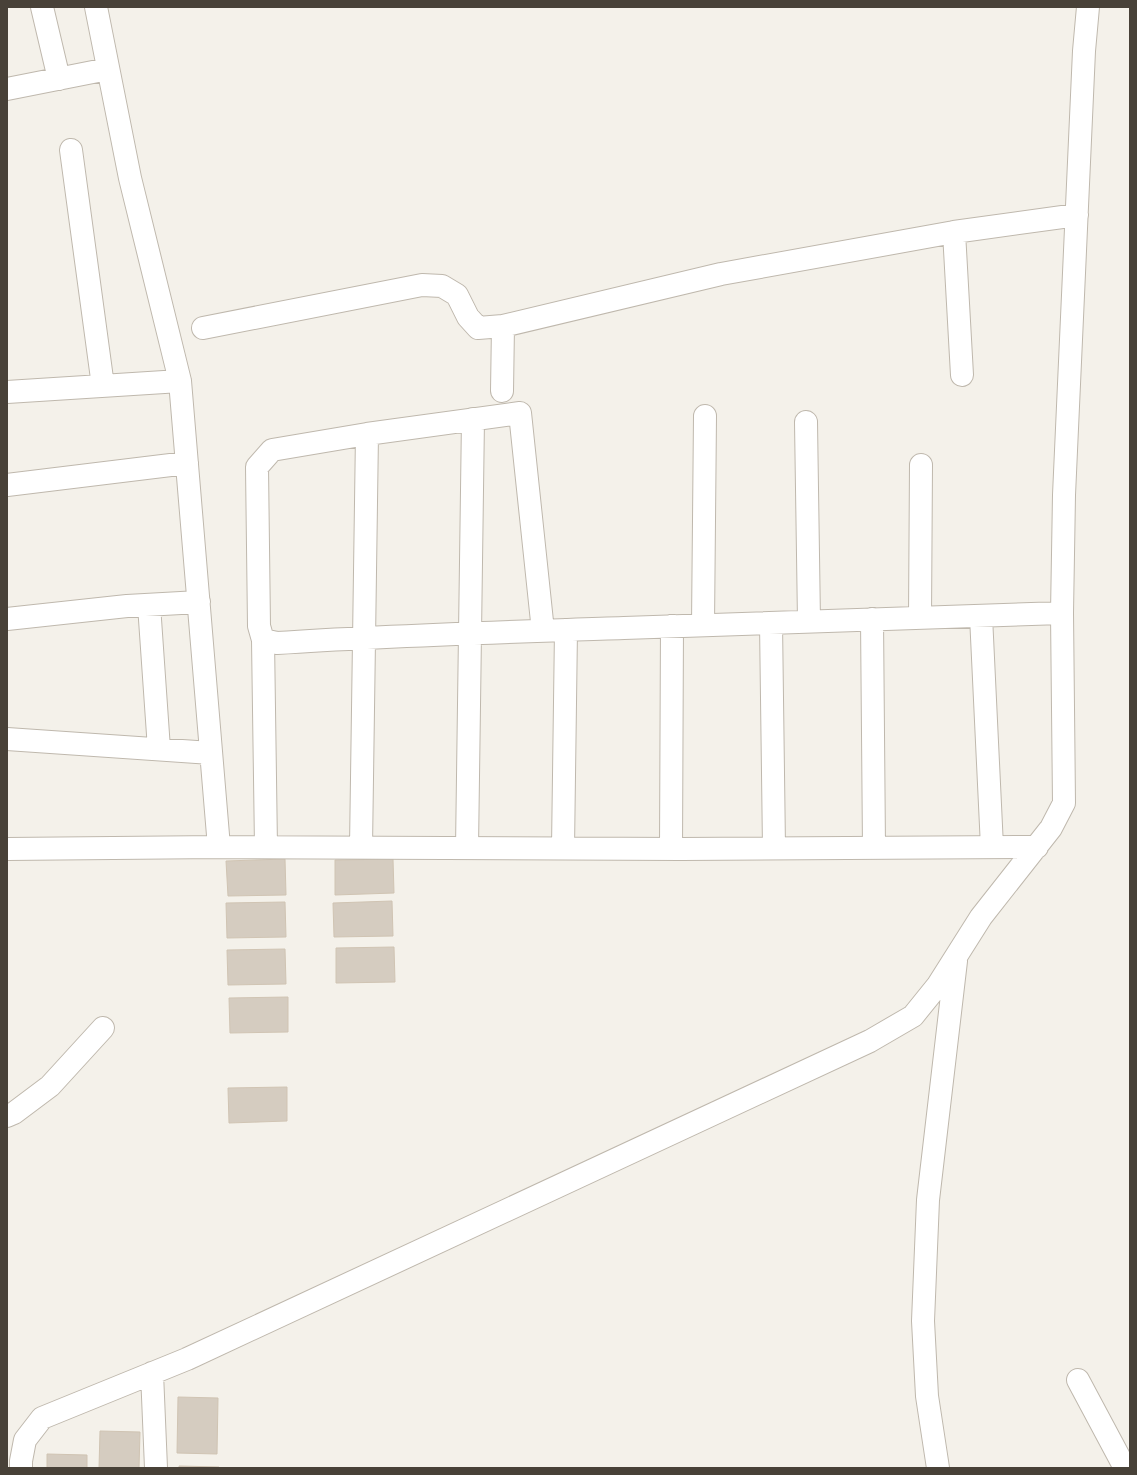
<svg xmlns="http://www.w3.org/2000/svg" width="1137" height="1475" font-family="'Space Grotesk',sans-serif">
  <rect width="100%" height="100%" fill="#f4f1ea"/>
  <path fill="#d5ccc0" stroke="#d0c4b3" d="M285,859L286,895L228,896L226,861Z
    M393,859L394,893L335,895V860Z
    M392,901L393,936L334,937L333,903Z
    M285,902L286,937L227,938L226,903Z
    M394,947L395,982L336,983V948Z
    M285,949L286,984L228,985L227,950Z
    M288,997V1032L230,1033L229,998Z
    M287,1087V1121L229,1123L228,1088Z
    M178,1397L218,1398L217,1454L177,1453Z
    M100,1431L140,1432L139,1468H99Z
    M47,1454L87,1455V1468H47Z
    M179,1466L219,1467V1468H179Z"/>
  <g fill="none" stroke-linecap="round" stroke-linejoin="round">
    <defs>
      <path id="minor" d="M42,7L59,79
        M7,89L108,69
        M71,150L103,386
        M954,232L962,375
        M203,328L422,285L442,286L457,295L468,317L478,328L503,326L721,274L954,232L1077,215
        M502,391L503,326
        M7,392L180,381L130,178L96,7
        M806,422L809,621
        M7,485L187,463
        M149,605L159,749
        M981,616L992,847
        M920,618L921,465
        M7,619L127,606L199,602
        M872,619L874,848
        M771,623L774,848
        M703,625L705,416
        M543,631L520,413L367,434L272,450L257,467L259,626L263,640L277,643C393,635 508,632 624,628C770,623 916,618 1062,613
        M263,640L266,847
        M7,739L211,753
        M219,847L681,849L1037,847
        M361,847L367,434
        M467,848L473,419
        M563,848L566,630
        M7,849L219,847L180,381
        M671,849L672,626
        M7,1116L14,1113L50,1086L103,1028
        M152,1373L156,1468
        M1078,1380L1125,1468
        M21,1468V1461L25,1440L42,1418L187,1359L870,1041L913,1016L938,985L981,917L1051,828L1064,803L1062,613L1064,495L1084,51L1088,7
        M938,1468L927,1396L923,1321L928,1200L956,961"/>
    </defs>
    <use href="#minor" stroke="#bfb8ad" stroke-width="24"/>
    <use href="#minor" stroke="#fff" stroke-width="22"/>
  </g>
  <rect width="1137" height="1475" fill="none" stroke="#484138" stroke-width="16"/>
</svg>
